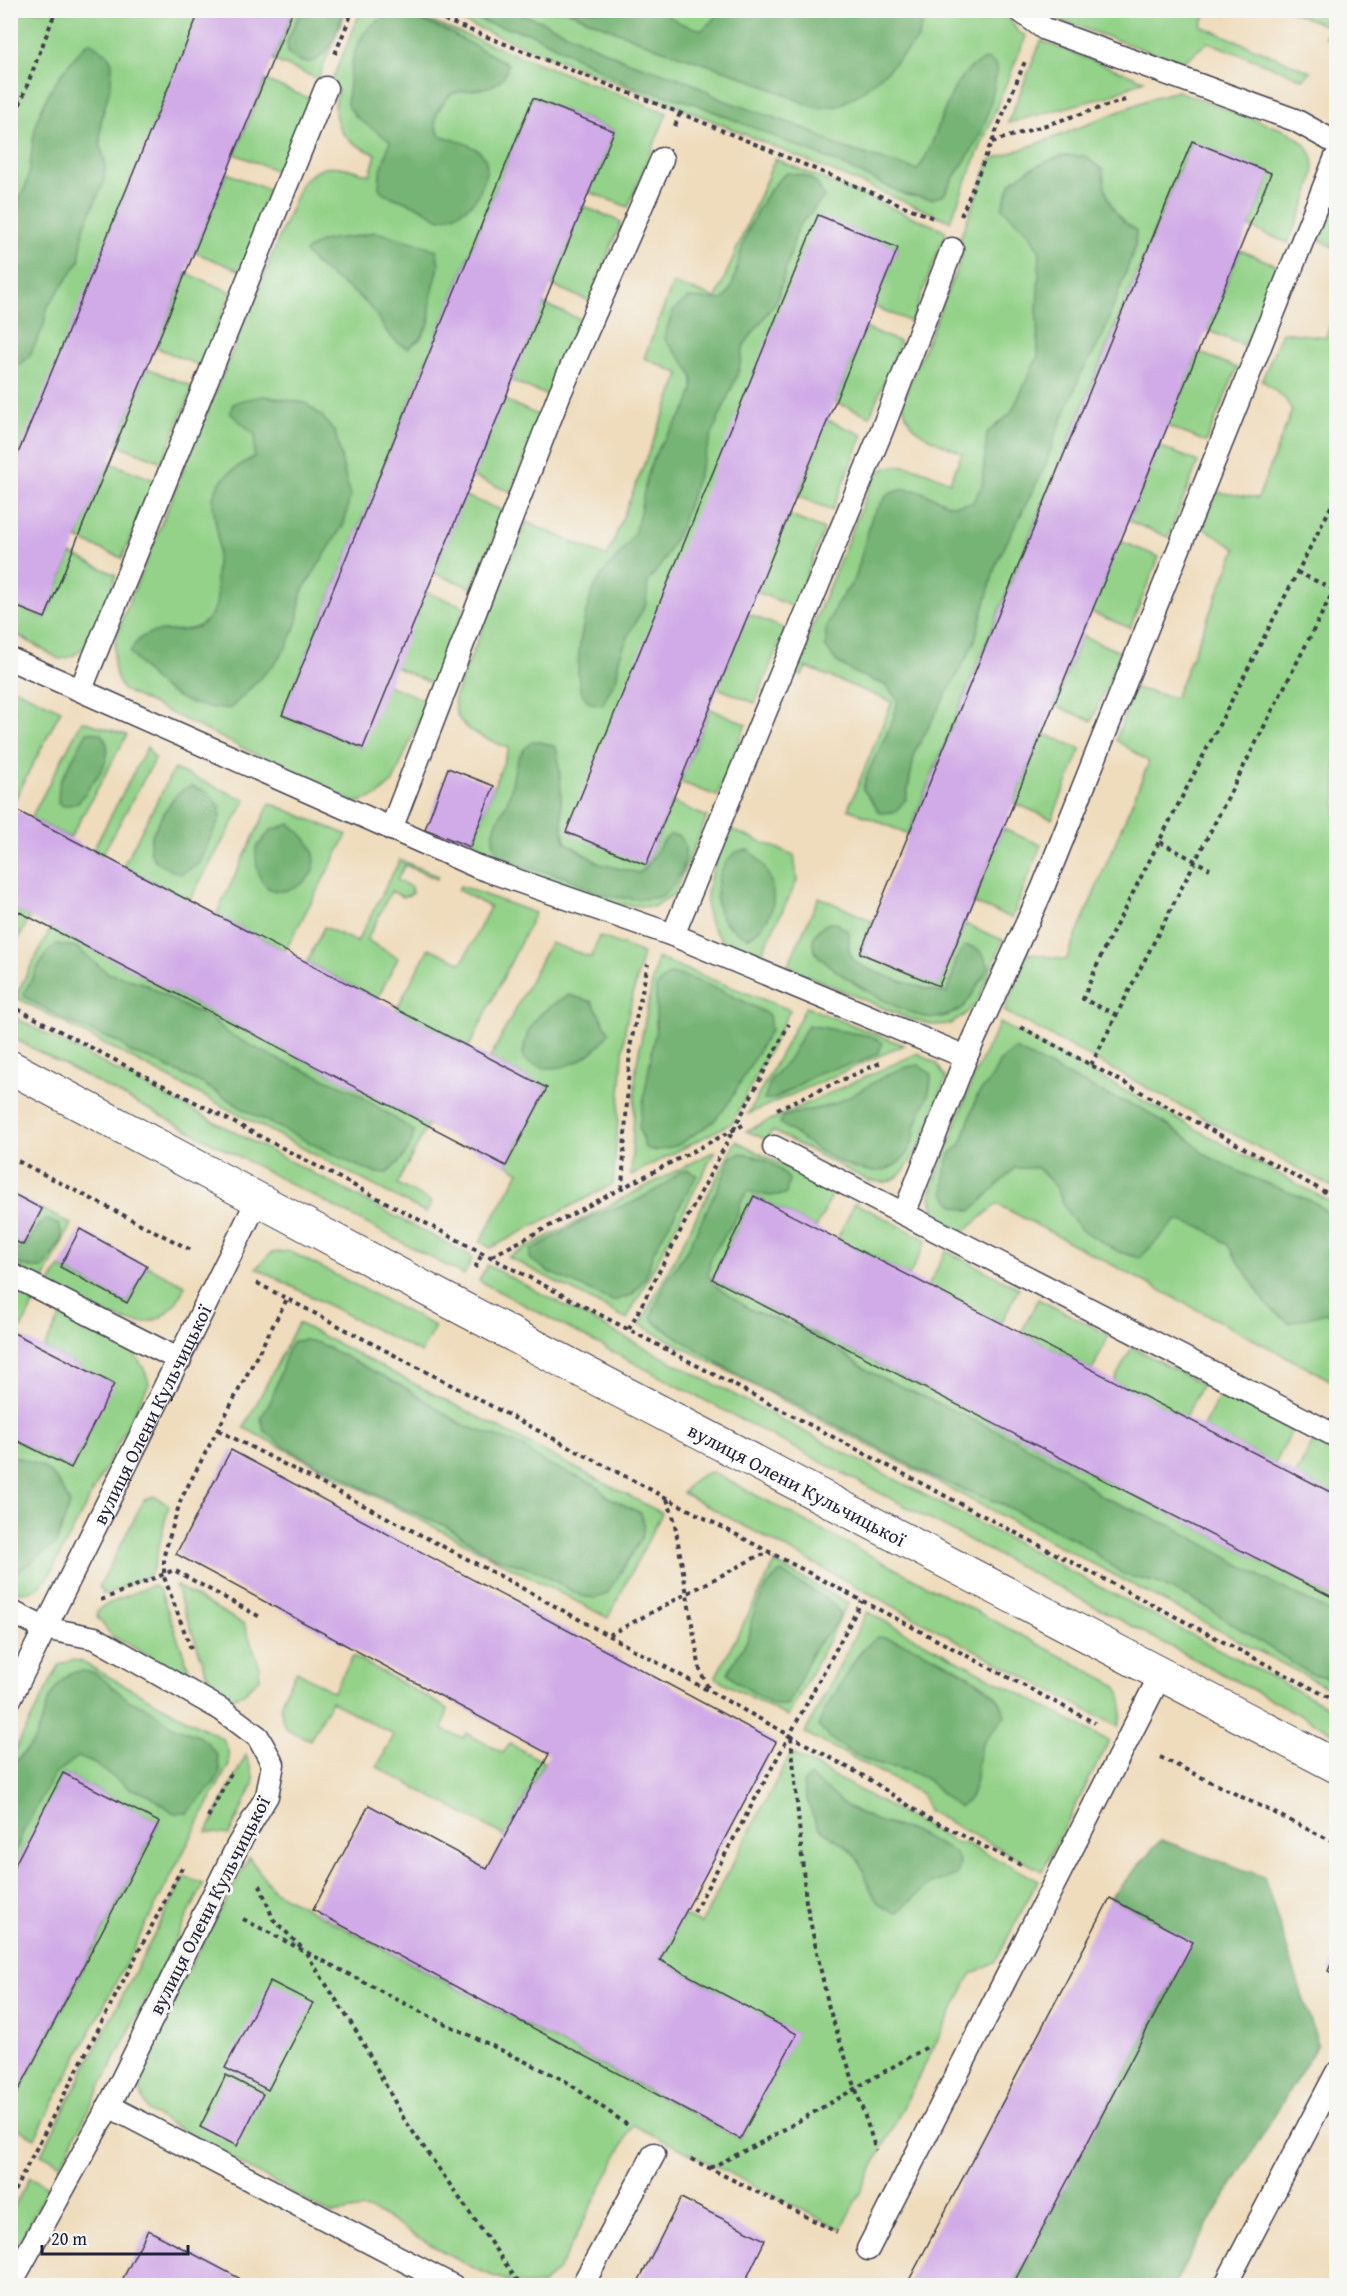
<svg xmlns="http://www.w3.org/2000/svg" width="1347" height="2296" font-family="'Gentium Book Plus',serif">
  <rect width="100%" height="100%" fill="#f6f6f2"/>
  <filter id="ink" filterUnits="userSpaceOnUse"><feTurbulence type="fractalNoise" baseFrequency=".0167" numOctaves="2"/><feDisplacementMap in="SourceGraphic" scale="12" xChannelSelector="R" yChannelSelector="G"/><feConvolveMatrix kernelMatrix="1 2 1 2 8 2 1 2 1" color-interpolation-filters="sRGB"/></filter>
  <filter id="wash" filterUnits="userSpaceOnUse"><feTurbulence type="fractalNoise" baseFrequency=".008" numOctaves="4" result="noise"/><feDisplacementMap in="SourceGraphic" scale="24" xChannelSelector="R" yChannelSelector="G"/><feGaussianBlur stdDeviation="1.35" result="paint"/><feColorMatrix in="noise" values="0 0 0 0 0 0 0 0 0 0 0 0 0 0 0 0 0 1.4 0 .05"/><feComposite in="paint" operator="in"/></filter>
  <g filter="url(#wash)">
    <rect width="100%" height="100%" fill="#efdcbc"/>
    <path fill="#93d288" stroke="#5a7a62" stroke-width="1.5" d="M1003,10L1018,32L1026,36L950,221L706,118L435,11Z
      M11,11H200L11,473Z
      M293,11H346L318,79L273,60Z
      M361,11H403L667,113L628,207L589,192L614,131L533,98L282,715L362,748L388,685L427,701L393,782L377,796L356,803L123,690C108,666 114,644 122,619L302,182C328,158 340,167 370,175L376,154C344,142 328,126 338,90L330,85Z
      M1047,11H1207L1201,26L1311,72L1303,79L1208,42L1182,63L1050,17Z
      M1290,11H1336V42L1325,37L1329,27Z
      M1041,41L1144,80L1109,96L1008,123Z
      M265,80L310,99L280,172L235,154Z
      M1177,91L1289,132C1298,139 1308,145 1312,156C1321,177 1296,222 1288,243L1249,227L1271,173L1191,141L908,834L848,809L892,702L806,667L802,676L794,672L875,474C901,456 924,471 950,482L962,453C938,441 905,435 903,401L963,253L956,249L990,160L1056,137L1152,98Z
      M775,159L946,231L911,322L874,306L898,248L818,216L646,865L672,802L707,817L674,894L653,907L617,904L469,850L509,748C484,738 450,729 455,696L526,522L607,557L680,374L644,358L673,283L716,298Z
      M227,173L273,192L241,271L194,252Z
      M1336,196V249L1319,239Z
      M583,206L621,222L589,301L551,285Z
      M1240,250L1278,266L1245,346L1207,330Z
      M186,273L231,292L201,366L155,347Z
      M543,304L580,319L549,396L512,381Z
      M1336,310V1189L1004,1011L1028,953L1066,960L1149,762L1116,740L1134,688L1175,698L1236,549L1203,527L1216,492L1258,498L1292,410L1286,400L1262,380L1282,332L1326,337Z
      M865,328L900,342L870,416L835,402Z
      M1198,352L1237,368L1206,442L1167,426Z
      M147,368L193,387L162,462L116,444Z
      M504,400L542,417L511,492L473,477Z
      M827,420L863,435L832,510L797,496Z
      M1159,446L1198,462L1168,537L1129,521Z
      M108,462L154,480L122,558L77,539Z
      M465,496L504,511L472,588L434,573Z
      M788,515L824,530L794,607L757,592Z
      M1120,541L1159,557L1130,628L1091,612Z
      M71,554L116,575C105,602 96,658 59,659L11,631L10,604L45,618Z
      M426,592L465,607L433,684L395,667Z
      M748,614L785,629L755,703L718,688Z
      M1082,636L1120,652L1092,721L1054,705Z
      M11,687L61,710L11,807Z
      M710,709L746,724L717,796L680,782Z
      M82,721L127,735L70,838L31,818Z
      M1042,733L1081,749L1052,819L1014,803Z
      M147,747L155,759L102,855L93,850Z
      M174,769L246,800L189,901L123,866Z
      M270,803L347,835L285,951L216,915Z
      M729,829L794,855L797,881L760,956C748,952 734,950 725,942C688,913 716,862 729,829Z
      M1003,829L1041,845L1012,918L973,903Z
      M400,860L438,876L437,879L405,865L397,880L411,887L412,894L403,897L391,891L367,940L398,958L377,999L307,962L324,927L357,942Z
      M460,886L535,913L469,1047L396,1010L429,948L462,963L490,907L458,890Z
      M819,897L872,921L860,953L939,985L965,924L1003,940L977,1003L962,1017L950,1024L934,1025L907,1018L787,967Z
      M11,907L30,917L11,954Z
      M51,928L428,1125L397,1184L432,1202L426,1213L15,997Z
      M599,936L643,953L625,1028L613,1184L491,1248L480,1242L519,1172L507,1164L547,1088L490,1058L550,943L591,957Z
      M657,958L790,1010L732,1123L631,1175L636,1067Z
      M806,1007L904,1045L748,1114Z
      M10,1015L473,1257L464,1275L11,1037Z
      M1000,1023L1336,1205V1383L997,1204L964,1232C942,1223 931,1216 931,1191L974,1075Z
      M918,1053L937,1064L946,1079C935,1104 917,1169 892,1180C885,1184 877,1181 869,1181L773,1131L765,1139L746,1131Z
      M736,1141L834,1192L816,1228L754,1196L712,1279L1336,1599V1692L640,1325Z
      M715,1151L627,1319L508,1257Z
      M855,1203L927,1240L909,1276L837,1239Z
      M42,1209L71,1224L43,1281L11,1264L10,1239L23,1245Z
      M289,1251L435,1326L421,1353L256,1268L271,1253Z
      M946,1251L1019,1288L1001,1323L928,1286Z
      M487,1265L1336,1711V1734L479,1281Z
      M147,1266L185,1285C157,1357 96,1307 49,1285L60,1267L127,1303Z
      M11,1288L35,1301L18,1335L11,1331Z
      M1038,1299L1109,1335L1092,1370L1021,1333Z
      M62,1314C97,1331 140,1341 149,1384L49,1576C39,1591 28,1595 11,1590L10,1437L71,1468L113,1384L44,1348Z
      M298,1323L662,1513L608,1618L244,1428Z
      M1132,1347L1202,1384L1185,1418L1114,1381Z
      M1221,1393L1292,1430L1275,1464L1203,1427Z
      M1313,1442L1336,1454V1495L1296,1475Z
      M712,1472L1114,1684C1126,1696 1122,1713 1118,1727L683,1493C691,1481 698,1475 712,1472Z
      M153,1496L169,1505L154,1567L150,1575L108,1594H103L99,1587L144,1500Z
      M775,1563L848,1603L788,1717L715,1678Z
      M152,1585L160,1590L193,1680L112,1636L97,1617V1611L103,1606Z
      M175,1585L244,1624L258,1662L260,1678L243,1694L232,1698L213,1690Z
      M867,1612L1109,1741L1042,1871L928,1811L922,1794L805,1733Z
      M353,1656L448,1709L443,1730L463,1738L466,1733L503,1753L510,1744L544,1762L505,1836L377,1767L394,1735L331,1701L310,1740L286,1729C275,1705 284,1692 297,1671L333,1692Z
      M72,1660L80,1661L223,1739L228,1751L229,1764L35,2138L11,2125V2107L159,1822L63,1773L11,1874V1758L59,1665Z
      M791,1753L954,1842L967,1844L1038,1880L995,1962L971,1974L841,2229L633,2125L559,2269L541,2285C498,2288 442,2251 406,2230C395,2223 384,2215 373,2211C359,2205 343,2216 328,2213L148,2111L140,2090L138,2074L155,2030L249,1858L274,1891L740,2139L796,2034L660,1960L683,1915L701,1924Z
      M246,1755L254,1778L253,1785L229,1835L207,1832Z
      M184,1877L204,1884L61,2164L41,2154Z
      M30,2177L48,2187L11,2259V2212Z"/>
    <path fill="#76b474" stroke="#4c6b58" stroke-width="1.5" d="M510,10L543,22L626,61L688,81L720,99L804,128L838,146L917,170C942,140 944,71 988,59L997,66C995,87 987,125 976,143C966,161 953,176 944,195L931,199L906,195L829,159L693,103L631,86L532,34L486,23L461,11Z
      M301,11H343C338,36 318,82 288,53L287,41Z
      M567,11H660L680,23L702,30L723,11H926L918,39L887,71L859,94L838,106L816,108L736,74L657,48Z
      M404,14L447,31L508,64C504,94 472,87 451,94C440,106 429,119 440,135C452,140 468,142 479,151C486,157 488,164 486,172C481,200 468,213 440,219L419,207L384,194L379,188L380,174L390,141L356,117L347,104C350,65 353,16 404,14Z
      M91,43L107,54L112,63L111,84L101,121L100,146L105,162L104,182L84,227L79,262L48,306L43,328L29,357L11,372V208C37,186 27,148 38,118C48,89 65,68 85,45Z
      M1061,156H1085L1103,170C1104,196 1113,217 1136,230L1135,247L1102,338L1082,372L1055,436L1046,464L996,564L974,643L915,752L906,799L895,812L880,813L863,789C870,757 893,733 898,700L885,685L855,673L837,662L826,648V629L837,603L855,579L872,516L888,494L904,489L920,491L950,505L972,503L982,486L987,433L1011,413L1038,356L1037,311L1040,252L1028,232L1002,208L1011,182L1032,168Z
      M787,173C806,174 817,178 824,197L798,227L777,300L744,345L738,373L711,437L681,526L664,560L648,582L646,604L631,630L619,659L617,677L602,705L590,703C586,699 581,694 580,688C574,662 585,598 601,576C612,561 626,551 634,533C645,505 642,479 658,449C670,427 694,409 693,382C693,365 671,352 664,337L673,311L688,298L723,300C736,286 736,266 742,248C749,224 767,186 787,173Z
      M374,232C385,234 431,246 437,251L439,266L431,298L429,324L420,339L408,348C382,337 385,322 367,304C348,284 321,275 305,252C327,232 346,242 374,232Z
      M264,396L305,403L322,416L335,432L350,496L344,524L301,593L297,624L287,646L278,660L231,708C186,711 156,688 130,652C151,609 195,653 215,607C219,598 216,588 216,579C216,566 219,552 218,538C217,526 213,514 213,502C212,481 239,465 254,457L255,435L230,413L233,404L242,400Z
      M87,732L100,733C122,755 91,783 78,803L63,806L58,803L59,784Z
      M533,741L545,743L556,747C564,778 558,810 565,842L600,864L639,873C655,863 655,845 670,835L679,836C688,847 686,857 682,870C679,877 670,891 663,895C650,902 608,898 595,892C584,887 574,880 562,876C544,870 495,867 493,840C492,827 502,814 507,802C517,777 509,759 533,741Z
      M192,786L209,793L220,807V818L198,864L181,874C142,861 143,845 164,813C173,799 176,791 192,786Z
      M290,824C351,869 282,907 264,884C256,875 256,858 256,848L271,830Z
      M749,850C778,876 785,914 748,938C739,933 728,928 722,918C711,900 718,865 735,853C738,851 745,850 749,850Z
      M835,922L849,932C849,941 847,951 853,959C862,971 930,991 946,993L953,977L955,961L964,946C979,946 984,953 989,967C983,976 968,1005 961,1009C953,1014 943,1017 934,1018C909,1019 833,974 817,954C806,939 819,924 835,922Z
      M57,944L76,947L108,973L143,983L187,1008L209,1015L227,1033L275,1058L352,1090L414,1131C412,1148 401,1162 387,1173H375L351,1163L248,1112L203,1084L150,1059L131,1053L120,1043L65,1020L25,997L24,992C36,975 40,956 57,944Z
      M669,974C694,975 746,1002 769,1015L771,1029L728,1104L713,1122L678,1145L656,1151L645,1148L639,1126L656,1028V987Z
      M569,995L592,1002L609,1032C595,1059 550,1082 523,1058C524,1024 541,1010 569,995Z
      M808,1025L870,1036L883,1043L878,1053L859,1062L820,1072L777,1098L764,1100L771,1079L788,1060Z
      M1015,1049L1107,1095L1143,1109L1189,1139L1205,1155L1246,1175L1316,1203L1336,1221V1319L1326,1313L1289,1323L1267,1305L1227,1244L1205,1229L1177,1220L1140,1258L1119,1252L1081,1230L1068,1213L1056,1187L1038,1168H1015L971,1211L954,1206L944,1193L945,1170L950,1154L961,1144L977,1096L993,1076L999,1062Z
      M919,1065L931,1074C932,1092 923,1105 917,1122C915,1129 915,1137 912,1144C884,1205 813,1147 780,1123L782,1117C799,1111 817,1110 833,1104C861,1094 889,1067 919,1065Z
      M742,1153C762,1157 775,1163 789,1179L786,1194L769,1196L748,1191L741,1201L737,1217L711,1257L708,1274L714,1285L751,1310L814,1334L870,1372L1008,1436L1064,1467L1103,1497L1176,1528L1263,1578L1334,1614L1336,1616V1682L1309,1673L1200,1603L1158,1583L1124,1575L1078,1541L999,1503L935,1478L789,1400L757,1387L658,1325L651,1317L666,1281L687,1250L725,1173L730,1157Z
      M688,1170L697,1175L653,1253L646,1277L632,1295L613,1301L549,1272L530,1259L531,1250L591,1217L632,1203L663,1186L680,1172Z
      M46,1219L59,1225L63,1238L44,1268H31L11,1262V1245L18,1250C31,1244 33,1227 46,1219Z
      M305,1340L319,1343L406,1388L463,1425L520,1445L543,1462L594,1484L608,1497L641,1513L644,1524L642,1538L607,1594L595,1598L581,1596L537,1571L492,1556L444,1525L405,1509L358,1485L333,1469L315,1464L283,1446L264,1430L261,1418L272,1398L288,1349L294,1341Z
      M11,1456C44,1463 56,1472 70,1504L56,1544L14,1574H10Z
      M782,1572C801,1588 826,1592 840,1613C837,1628 823,1636 815,1648C803,1666 800,1688 787,1705H773L735,1681L728,1673C734,1660 743,1649 749,1636C751,1632 750,1627 751,1622C754,1609 769,1577 782,1572Z
      M878,1637C908,1640 978,1676 998,1699C1002,1703 1003,1710 1005,1716C998,1725 986,1736 981,1747C973,1768 982,1795 959,1807C943,1799 934,1782 920,1775C908,1769 893,1768 880,1764C857,1758 833,1744 818,1726C824,1710 832,1698 841,1684C854,1663 856,1652 878,1637Z
      M82,1671L95,1673L130,1701L148,1708L174,1727L198,1736L207,1742L217,1755L220,1773L213,1785L187,1813H174L149,1795L129,1788L93,1763L78,1757L54,1775L24,1830L11,1862V1769C15,1758 25,1754 32,1744C49,1716 40,1699 70,1673Z
      M810,1776L849,1808L877,1821L913,1831L955,1853L960,1863L957,1875L928,1885L897,1913C868,1905 871,1882 858,1860C850,1846 834,1839 822,1830C814,1824 804,1793 803,1783Z
      M1161,1840L1264,1877L1318,2044L1192,2251L1174,2285L1012,2286L1192,1943L1110,1898Z"/>
    <g id="blocks">
      <path fill="#d1abe7" d="M200,10H293L45,618L10,604V473Z
        M533,98L614,131L363,748L282,715Z
        M1192,141L1271,173L939,986L860,953Z
        M818,215L898,248L646,865L566,832Z
        M448,768L494,786L470,847L425,829Z
        M10,807L547,1088L506,1166L10,907Z
        M10,1192L42,1209L23,1245L10,1239Z
        M754,1196L1336,1495V1599L712,1279Z
        M80,1229L147,1266L127,1303L60,1267Z
        M10,1331L114,1384L71,1468L10,1437Z
        M231,1450L776,1742L660,1960L797,2034L740,2139L313,1910L369,1805L487,1869L549,1754L176,1554Z
        M63,1773L159,1822L10,2107V1874Z
        M1110,1898L1193,1942L1012,2286H906Z
        M1336,1953V1975L1328,1971Z
        M270,1981L313,2003L268,2090L225,2068Z
        M226,2075L263,2094L237,2146L200,2127Z
        M681,2198L765,2240L743,2286H636Z
        M148,2230L239,2278L235,2286H119Z"/>
    </g>
  </g>
  <g filter="url(#ink)">
    <use href="#blocks" fill-opacity="0" stroke="#413e4e" stroke-width="1.5"/>
    <g fill="none" stroke-linecap="round" stroke-linejoin="round">
      <defs>
        <g id="service">
          <path d="M1019,10L1045,29L1295,120L1336,143"/>
          <path d="M10,659L478,867L673,935L966,1057L1042,890L1336,157"/>
          <path d="M81,689L326,88"/>
          <path d="M391,829L560,393L662,159"/>
          <path d="M673,935L882,430L952,249"/>
          <path d="M966,1057L904,1214L1336,1436"/>
          <path d="M774,1147L904,1214"/>
          <path d="M10,1274L180,1360"/>
          <path d="M10,1611L44,1628L95,1638L222,1710L258,1737L273,1764L267,1796L238,1845L109,2106L10,2285"/>
          <path id="s1" d="M10,1699L258,1199"/>
          <path d="M109,2106L453,2286"/>
          <path d="M868,2249L1161,1674"/>
          <path d="M582,2286L654,2154"/>
          <path d="M1225,2286L1336,2074"/>
        </g>
        <g id="tertiary">
          <path id="s2" d="M10,1067L456,1305L1336,1766"/>
        </g>
      </defs>
      <use href="#service" stroke="#413e4e" stroke-width="25"/>
      <use href="#tertiary" stroke="#413e4e" stroke-width="35"/>
      <path stroke="#413e4e" stroke-width="4" stroke-dasharray="4.5 4.5" stroke-linecap="butt" d="M419,10L680,113L933,218
        M335,54L353,10
        M675,126L680,113
        M10,130L56,10
        M992,142L1125,100
        M961,216L1026,59
        M1297,572L1335,590
        M1160,842L1210,869
        M10,1005L1336,1701
        M1117,1015L1083,999L1103,951L1336,497
        M1021,1027L1336,1198
        M1091,1065L1336,586
        M777,1109L880,1063
        M10,1157L191,1250
        M622,1189L630,1047L648,964
        M492,1256L743,1125
        M475,1268L483,1252
        M257,1283L1095,1723
        M629,1329L789,1024
        M218,1430L502,1577L869,1779L926,1817L1021,1865
        M667,1499L674,1519L700,1670L709,1690
        M101,1600L174,1570L262,1618
        M609,1635L758,1556L771,1553
        M191,1649L164,1577V1555L181,1499L287,1299
        M791,1737L806,1902L829,2008L876,2150
        M1160,1757L1336,1843
        M208,1817L232,1771
        M260,1885L273,1919L301,1947
        M694,1912L862,1601
        M243,1919L425,2014L564,2080L629,2126
        M306,1953L358,2034L404,2119L521,2286
        M691,2159L837,2232
        M710,2168L764,2141L929,2046
        M10,2199L184,1864"/>
      <use href="#service" stroke="#fff" stroke-width="22"/>
      <use href="#tertiary" stroke="#fff" stroke-width="33"/>
    </g>
  </g>
  <g text-anchor="middle" dominant-baseline="central" stroke-width="6" stroke-linejoin="round" paint-order="stroke">
    <g font-size="20" fill="#22223b" stroke="#f6f6f2">
      <text stroke="none"><textPath href="#s1" startOffset="318">вулиця Олени Кульчицької</textPath></text>
      <text stroke="none"><textPath href="#s2" startOffset="891">вулиця Олени Кульчицької</textPath></text>
      <text transform="translate(209 1905) rotate(-63)">вулиця Олени Кульчицької</text>
    </g>
  </g>
  <rect width="1347" height="2296" fill="none" stroke="#f6f6f2" stroke-width="36"/>
  <path d="M42 2245v9h146v-9" fill="none" stroke="#22223b" stroke-width="3"/>
  <text x="51" y="2245" font-size="18" fill="#22223b" stroke="#f6f6f2" stroke-width="4.5" paint-order="stroke">20 m</text>
</svg>
